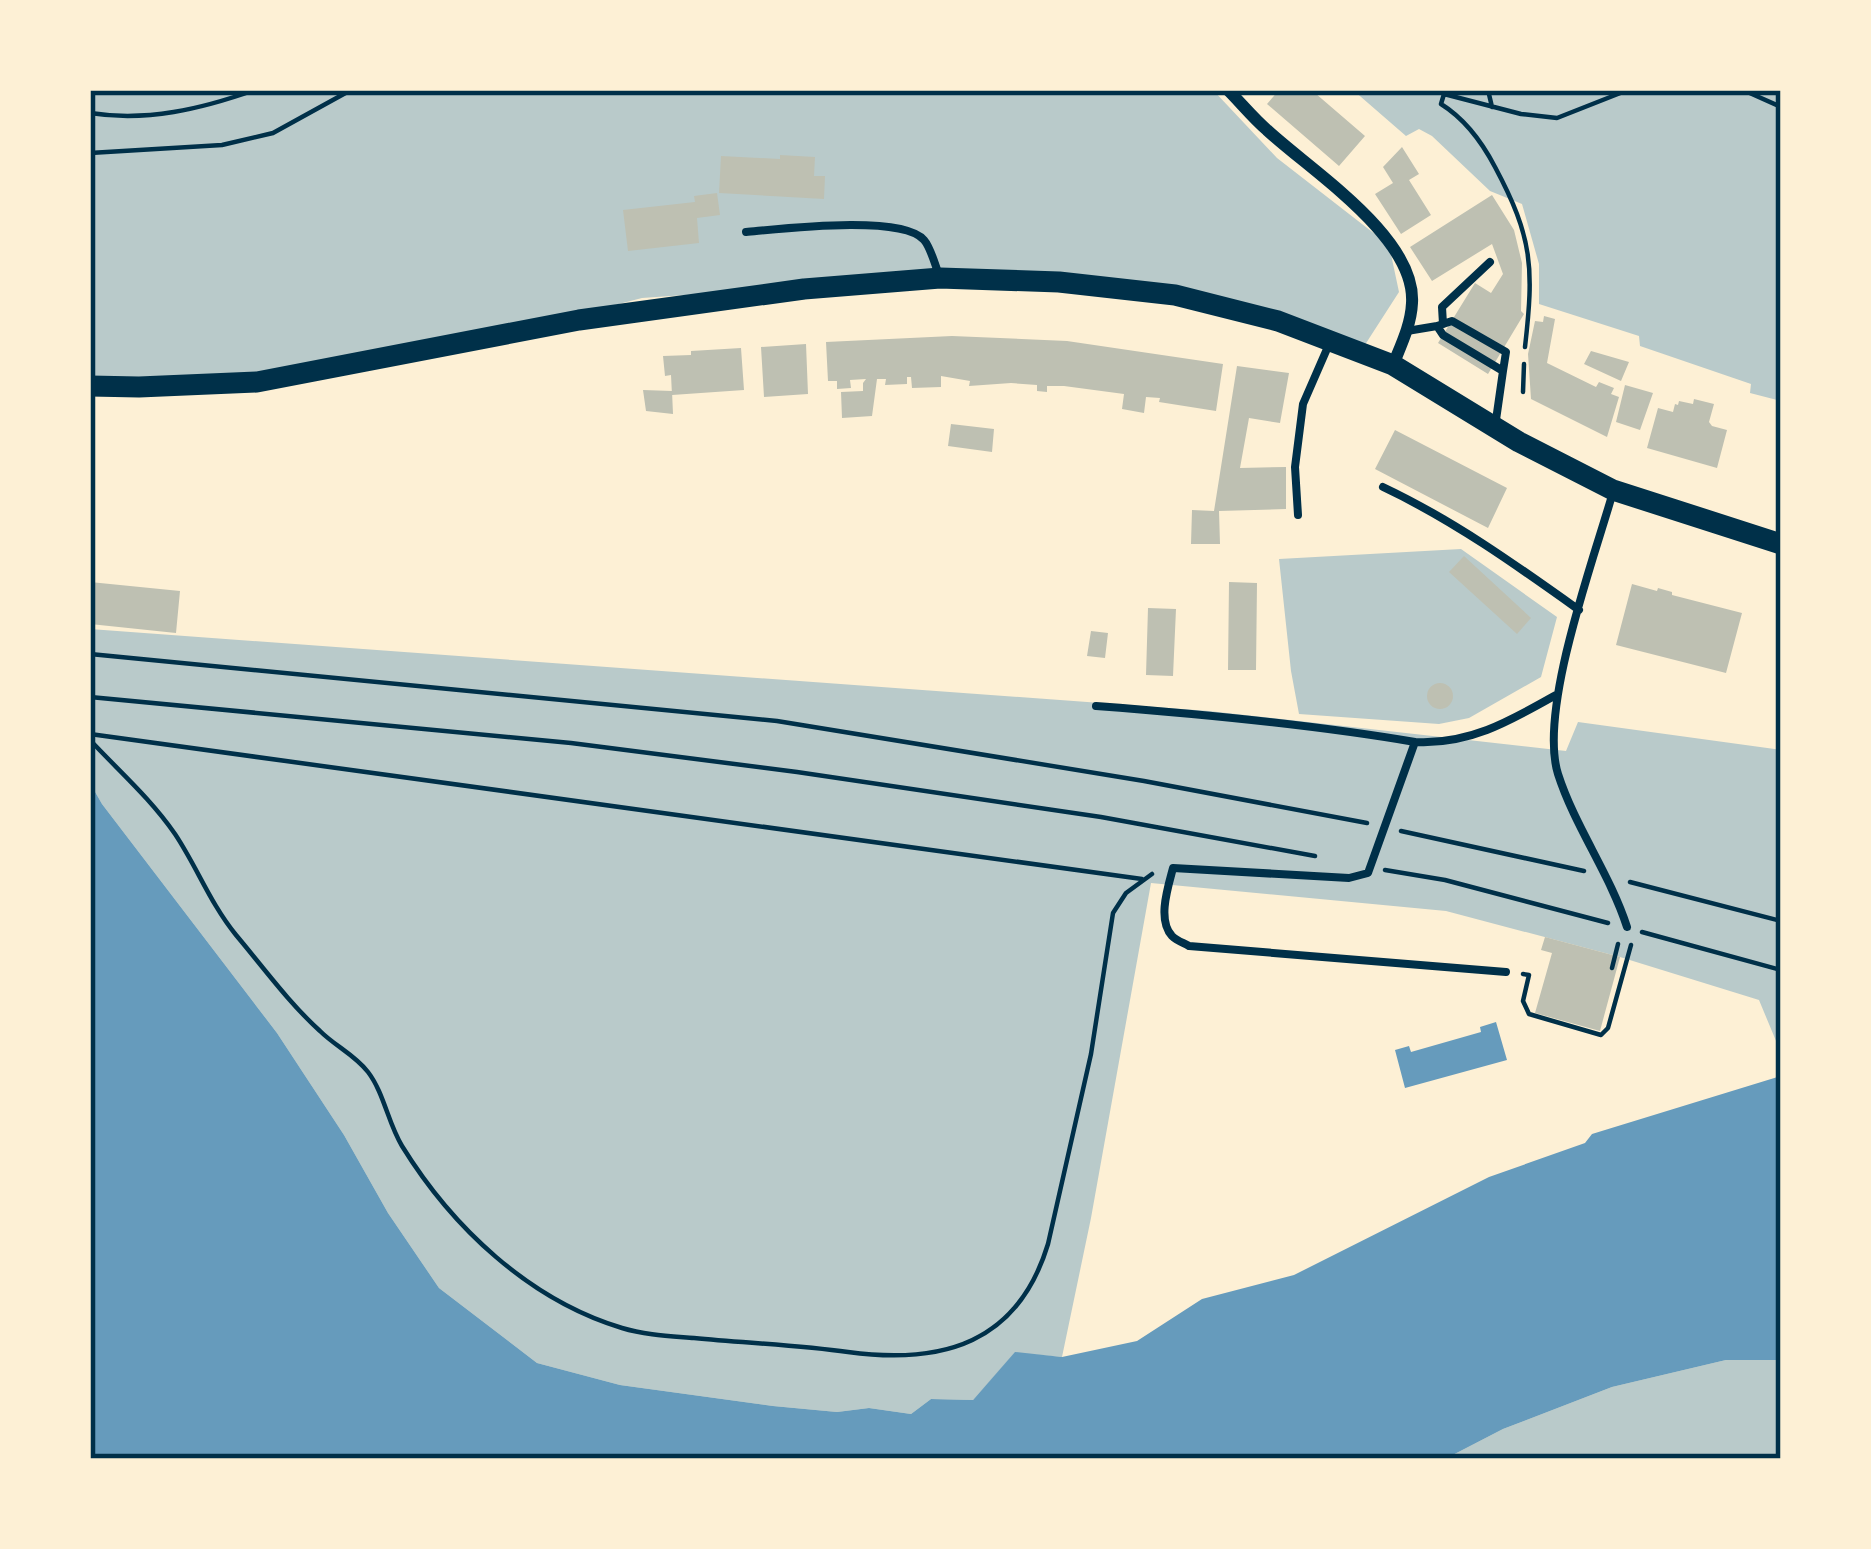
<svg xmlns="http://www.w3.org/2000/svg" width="1871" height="1549" font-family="Commissioner,sans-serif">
  <rect width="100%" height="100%" fill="#fdf0d5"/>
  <path fill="#b9caca" d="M90,90H1213L1277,158L1389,245L1399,292L1361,351L1175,294L941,277L642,298L580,314L256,380L90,385Z
    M1353,90H1781V401L1750,393L1751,384L1640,346L1639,336L1539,304V264L1522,204L1490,191L1432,136L1419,129L1406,136Z
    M1461,549L1557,617L1541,677L1469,718L1439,724L1299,714L1291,671L1279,559Z
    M90,629L1209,711L1566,751L1578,722L1781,750V1053L1759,1000L1620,957L1446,911L1151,883L1091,1218L1062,1357L1015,1353L973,1400L931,1399L911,1414L869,1408L837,1412L773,1406L620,1385L537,1363L439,1288L388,1213L344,1135L277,1033L102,804L90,783Z
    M1726,1360H1781V1459H1445L1503,1429L1612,1387Z"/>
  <path fill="#669bbc" d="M90,783L102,804L277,1033L344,1135L388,1213L439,1288L537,1363L620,1385L773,1406L837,1412L869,1408L911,1414L931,1399L973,1400L1015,1352L1062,1357L1137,1341L1202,1299L1294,1275L1489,1177L1585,1143L1592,1134L1781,1076V1360H1726L1612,1387L1503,1429L1445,1459H90Z
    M1496,1022L1507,1060L1405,1088L1395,1050L1409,1046L1411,1052L1481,1032L1480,1027Z"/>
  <path fill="#bec0b2" d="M1279,90H1318L1315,93L1365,136L1339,166L1267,104Z
    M1402,147L1419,174L1409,180L1431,215L1401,234L1375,194L1393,183L1383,167Z
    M780,155L815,157L814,176H825L824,199L719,193L721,156L780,159Z
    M717,193L720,215L697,218L699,243L628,251L623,210L695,202L694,196Z
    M1492,195L1514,230L1522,263L1521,311L1524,314L1488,374L1438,343L1475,283L1491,293L1503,274L1492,244L1432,281L1410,247Z
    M1544,316L1555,319L1547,363L1596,387L1599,382L1614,388L1611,394L1619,397L1607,437L1531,399L1528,354L1535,321L1543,322Z
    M952,336L1067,341L1223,364L1216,411L1159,402L1160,398L1146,397L1144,413L1122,409L1124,394L1064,386H1047V392L1037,391V385L1011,383L969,386L970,381L941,376V387L912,388L911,377H907V384L885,385L886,379H877L872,416L842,418L841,392L863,391V383L866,379L850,380L851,388L837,389V381H828L826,342Z
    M806,344L808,394L764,397L761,347Z
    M741,348L744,390L672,395L671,375L665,376L663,356L691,355V351Z
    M1591,351L1629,362L1621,381L1584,364Z
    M1237,366L1289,373L1280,423L1249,418L1240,468L1286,467V509L1219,511L1220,544H1191L1192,510L1214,511Z
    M1625,385L1653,393L1640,430L1616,422Z
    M643,390L672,391L673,414L646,411Z
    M1694,399L1714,404L1709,422L1712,426L1727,430L1717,468L1647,448L1658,408L1673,412L1675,404L1678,405L1679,401L1693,404Z
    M951,424L994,429L992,452L948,446Z
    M1395,430L1507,488L1488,528L1375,469Z
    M1464,556L1531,618L1517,634L1449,572Z
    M90,582L180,591L176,633L90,624Z
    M1229,582L1257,583L1256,670H1228Z
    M1632,584L1657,591L1658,588L1672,592V595L1742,613L1726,673L1616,645Z
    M1148,608L1176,609L1173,676L1146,675Z
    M1091,631L1108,633L1105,658L1087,656Z
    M1427 696a13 13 0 1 1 26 0a13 13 0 1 1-26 0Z
    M1545,937L1620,957L1600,1031L1535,1013L1552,953L1541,950Z"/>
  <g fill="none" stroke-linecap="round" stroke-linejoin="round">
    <path stroke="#003049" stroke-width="4.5" d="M1488,90L1492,107
      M1743,90L1781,107
      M90,113C147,122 201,109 255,90
      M90,153L222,145L273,133L351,90
      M1525,347C1534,268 1533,238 1495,167C1482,142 1465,119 1441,104L1444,94L1521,114L1557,118L1628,90
      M1523,392L1524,364
      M90,654L777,721L1144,781L1367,823
      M90,697L571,743L797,772L1101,817L1315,856
      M90,734L1142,879
      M90,740C119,771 151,799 175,834C197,867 210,903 236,935C263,967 289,1003 320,1031C335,1046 355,1055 368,1072C384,1093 388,1123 402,1146C452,1227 529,1300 622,1328C645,1335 670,1336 694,1338C745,1343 797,1345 848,1352C943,1365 1018,1343 1048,1244L1091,1054L1113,913L1126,893L1152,874
      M1401,831L1584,871
      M1385,870L1445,880L1608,923
      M1630,882L1781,921
      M1642,932L1781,970
      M1612,968L1618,944
      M1523,974L1529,975L1523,1001L1529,1014L1601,1035L1608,1028L1631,945"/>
    <path stroke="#003049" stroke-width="8" d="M746,232C780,229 902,214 924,240C931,248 935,265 939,275
      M1443,324L1442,307L1490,262
      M1437,326L1443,335L1503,371L1495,427
      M1407,331L1437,326L1452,321L1506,352L1503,371
      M1383,487C1453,520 1516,565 1579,610
      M1613,492C1594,559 1538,710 1558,774C1575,827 1610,874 1627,927
      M1298,515L1295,467L1303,404L1330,342
      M1096,706C1202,714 1309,724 1415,742
      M1506,972L1189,946C1184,943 1177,941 1172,936C1157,920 1168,887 1173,868L1349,878L1368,873L1415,742C1469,745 1510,721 1556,695"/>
    <path stroke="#003049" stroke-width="12" d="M1228,90C1241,103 1253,118 1267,130C1311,171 1416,237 1412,303C1411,325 1401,345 1393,365"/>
    <path stroke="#003049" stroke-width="21" d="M90,386L139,387L257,382L579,320L804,289L940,278L1059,282L1175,295L1278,321L1393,365L1519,442L1613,490L1781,544"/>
  </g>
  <rect width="1871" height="1549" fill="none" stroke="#fdf0d5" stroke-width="186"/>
  <rect x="93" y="93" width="1685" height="1363" fill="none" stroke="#003049" stroke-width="4.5"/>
</svg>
